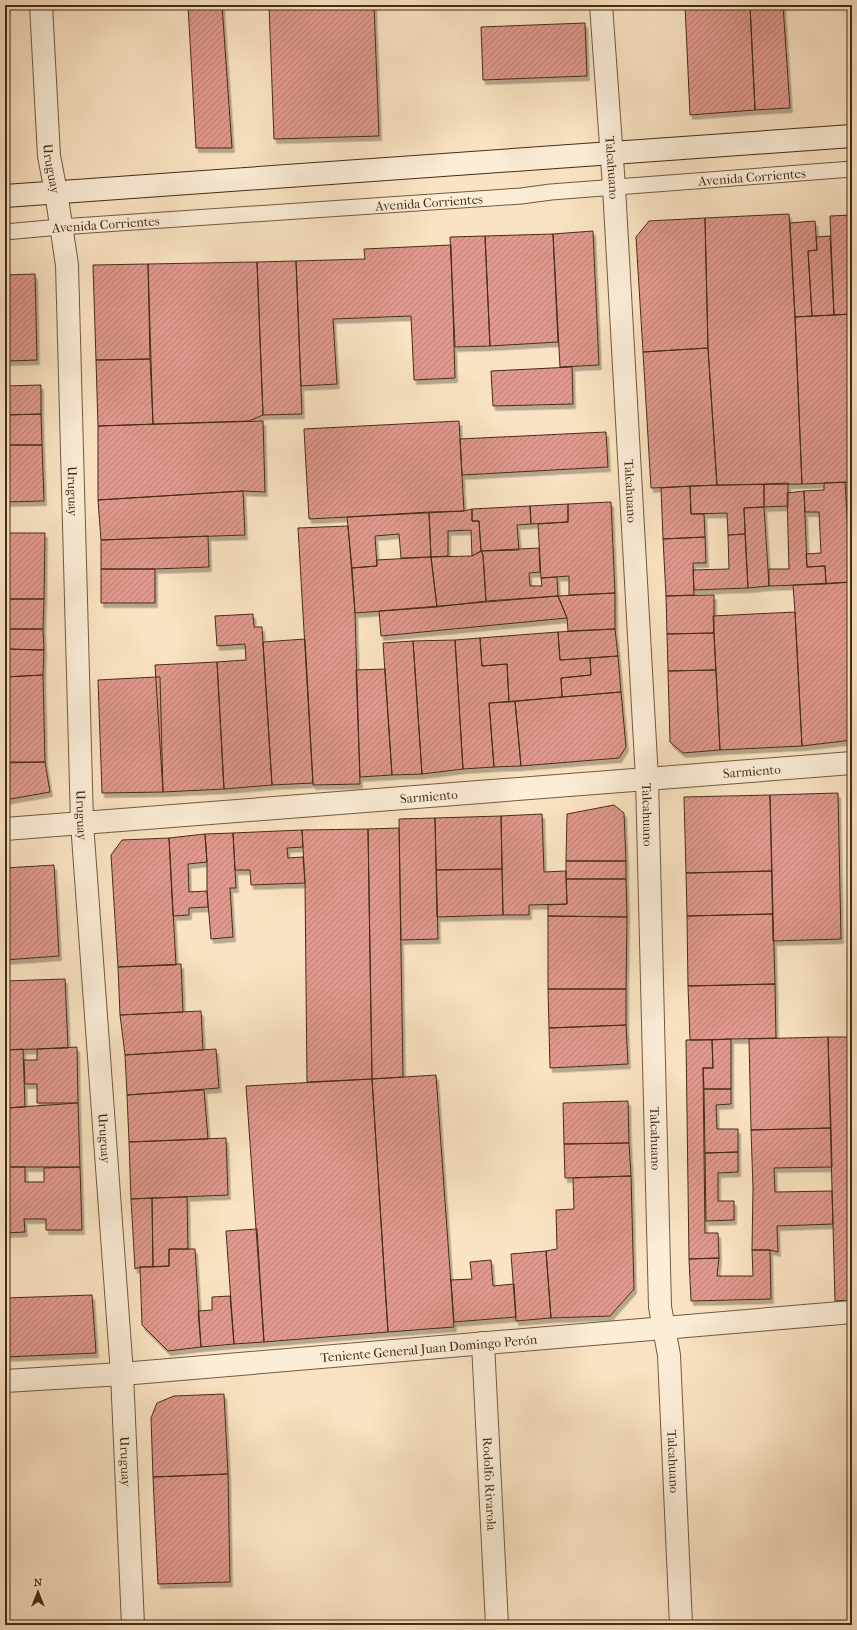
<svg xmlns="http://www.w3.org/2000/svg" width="857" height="1630" font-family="'IM FELL French Canon',serif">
  <defs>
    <pattern id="building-hatch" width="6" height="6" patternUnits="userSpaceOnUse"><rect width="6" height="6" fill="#df998e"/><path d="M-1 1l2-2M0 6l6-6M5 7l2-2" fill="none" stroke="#b77d73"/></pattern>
    <filter id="shadow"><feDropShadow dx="2.5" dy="4.5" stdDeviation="0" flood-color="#0004"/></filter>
  </defs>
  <rect width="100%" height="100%" fill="#fae3c2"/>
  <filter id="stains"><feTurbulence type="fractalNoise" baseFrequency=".005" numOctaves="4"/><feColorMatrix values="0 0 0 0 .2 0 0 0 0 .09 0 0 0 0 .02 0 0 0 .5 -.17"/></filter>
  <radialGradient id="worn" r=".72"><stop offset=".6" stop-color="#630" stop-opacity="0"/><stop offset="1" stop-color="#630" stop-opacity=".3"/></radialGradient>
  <path fill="url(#building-hatch)" stroke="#452c14" filter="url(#shadow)" d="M188,5H222L232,148H196Z
    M269,5H374L379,136L274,139Z
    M685,5H750L755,110L690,115Z
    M750,5H783L790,108L755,110Z
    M585,23L587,76L483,80L481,27Z
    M789,214L795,317L802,484L717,485L708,348L705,218Z
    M852,215V314L834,315L830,216Z
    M705,218L708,348L643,352L636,237L649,221Z
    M815,221L817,250L808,251L812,316L795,317L790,223Z
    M593,231L599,365L560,367L553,234Z
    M553,234L558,342L490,346L485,236Z
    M485,236L490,346L455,347L450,237Z
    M830,236L834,315L812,316L808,251L817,250L816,237Z
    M451,245L455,378L414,380L411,316L333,319L337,384L301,386L296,261L365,259L364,249Z
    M296,261L302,414L263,415L257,262Z
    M257,262L263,415L249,421L153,424L148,264Z
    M148,264L150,359L96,360L93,265Z
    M35,274L37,360L8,361V354H5V275Z
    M852,314V482L802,484L795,317Z
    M708,348L717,485L651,488L643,352Z
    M150,359L153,424L98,426L96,360Z
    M572,367L573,404L493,406L491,371Z
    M41,385V414L5,415V386Z
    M41,414L42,445H5V415Z
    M263,421L265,492L243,491L98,500V426Z
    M459,421L464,511L309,519L304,429Z
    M606,432L608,467L462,475L460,439Z
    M5,445H42L44,501L5,502Z
    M845,482L851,582L826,584L825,566L807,567L806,554L821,553L819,512H805L804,491L824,490V483Z
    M788,483V506L764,507V484Z
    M764,484V507L744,508L745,534L728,535L727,513L691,514L690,486Z
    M690,486L691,514H704L705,537L663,539L661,488Z
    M243,491L245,535L101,540L98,500Z
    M804,491L807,567L825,566L826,584L769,586V569H789L787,493Z
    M611,502L615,593L569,595V576L541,578L538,524L568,522V504Z
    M568,504V522L531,524L530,506Z
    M530,506L531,524L517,525L519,550L481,551L479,521H472V509Z
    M764,507L769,586L748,588L744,508Z
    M472,509V521H479L481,551L472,556L471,530L448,531V556L431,557L429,512L464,511Z
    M429,512L431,557L401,558L399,534L375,536L377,566L352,568L347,517Z
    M348,526L355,613L360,784L313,785L298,528Z
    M5,533H45L44,599H5Z
    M745,534L748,588L694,590L693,570L729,569L728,535Z
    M208,536L209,567L155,569H101V540Z
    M705,537L706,563H693L694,595L666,596L663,539Z
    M539,548L540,572L529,573L530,586H542L541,578L557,577L558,596L486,601L483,555L481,551Z
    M481,551L483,555L486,601L437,607L431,557L472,556Z
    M431,557L437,607L355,613L352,568L377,566V560Z
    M101,569H155V603H101Z
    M851,582L852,740L802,746L795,612L793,585Z
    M615,593V629L568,631L567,618L558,596Z
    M714,595V633L667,634L666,596Z
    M558,596L567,618L381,636L379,611Z
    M5,599H44L43,629H5Z
    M795,612L802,746L720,750L713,616Z
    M253,614L254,627H262L272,785L224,789L217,662L246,660L245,644L217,646L215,616Z
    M8,629H43L44,650L7,649Z
    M615,629L618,656L560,660L558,632Z
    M558,632L560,660L590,658L591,675L561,678L562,697L509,702L507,664L482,666L480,638Z
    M714,633L716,670L668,671L667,634Z
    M480,638L482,666L507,664L509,702L489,703L494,767L463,769L455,640Z
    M305,639L313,783L272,785L263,642Z
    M455,640L463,769L422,774L413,641Z
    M413,641L422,774L392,775L383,643Z
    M5,649L44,650L43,675L5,677Z
    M618,656L621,692L562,697L561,678L591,675L590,658Z
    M217,662L224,789L163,792L155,665Z
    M385,669L392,775L360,777L356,670Z
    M716,670L720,750L683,753L670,742L668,671Z
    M43,675L45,762H8L5,677Z
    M156,677H160L163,792L102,793L98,680Z
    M621,692L626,747L619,758L521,766L515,701Z
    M515,701L521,766L494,767L489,703Z
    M45,762L50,792L5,800V763Z
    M838,793L841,939L773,941L770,795Z
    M770,795L772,871L686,873L684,797Z
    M614,805L624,813L626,861H566L567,814Z
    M542,814L544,872L566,871L567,904L529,905V915H503L501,816Z
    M501,816L502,869L436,870L435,818Z
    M435,818L438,939L401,940L399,819Z
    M399,828L403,1077L372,1079L368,829Z
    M368,829L372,1079L307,1082L305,883L302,830Z
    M302,830L303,847L287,848L288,858L303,857L305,883L251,885L250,870H235L233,833Z
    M233,833L236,888H230L233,937L211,939L207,891V862L205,834Z
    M205,834L207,862L188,864L189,892L207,891L208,907L189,908V915L173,916L169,838Z
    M169,838L176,965L118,967L111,855L122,840Z
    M566,861H626V879H566Z
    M54,865L59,956L5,960V868Z
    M502,869L503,915L437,917L436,870Z
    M772,871L773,914L687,916L686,873Z
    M566,879H626L627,917L548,916V905L567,904Z
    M773,914L775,984L688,986L687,916Z
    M548,916L627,917L626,989H548Z
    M181,964L183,1012L120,1015L118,967Z
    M65,979L68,1048L5,1050V981Z
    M775,984L776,1038L690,1040L688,986Z
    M548,989H626V1025L549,1028Z
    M201,1011L203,1050L125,1055L120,1015Z
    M626,1025L628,1064L550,1068L549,1028Z
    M828,1037L831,1128L751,1130L749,1039Z
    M828,1037H852V1300L835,1301Z
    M731,1039V1089H704L703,1068H713L712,1040Z
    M686,1040H712L713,1068H703L705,1233H718L719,1258L689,1259Z
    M77,1047L78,1103H37V1084H25L24,1060H37V1049Z
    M23,1049L25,1107L5,1108V1050Z
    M216,1049L219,1088L127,1095L125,1055Z
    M436,1075L454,1327L388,1332L372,1079Z
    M372,1079L388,1332L264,1342L246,1086Z
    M704,1089H731V1104L716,1105L717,1129H738V1152L705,1153Z
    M204,1090L208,1139L129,1142L127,1095Z
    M628,1101L629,1143L564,1144L563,1103Z
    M78,1103L80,1167H5V1108Z
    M831,1128L832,1167L774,1168L775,1192L832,1191L833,1224L777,1226L778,1252L770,1250H752L753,1188L751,1130Z
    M226,1138L228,1195L131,1199L129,1142Z
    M629,1143L631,1176L565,1178L564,1144Z
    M738,1152V1172L718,1173V1201H734V1220L706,1221L705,1153Z
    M5,1167H25V1182H44V1168L80,1167L82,1230H46V1219H24L25,1232L5,1233Z
    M631,1176L634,1289L610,1316L551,1318L546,1251L557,1249L556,1210L574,1209L573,1178Z
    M187,1197L188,1249H169V1266L153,1267L152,1198Z
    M152,1198L153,1267H140L135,1269L131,1199Z
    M257,1229L264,1342L234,1344L226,1231Z
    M169,1249H195L201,1347L168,1351L142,1325L140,1267L169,1266Z
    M752,1250H770L771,1299L691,1301L689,1259L719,1258L717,1276H753Z
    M546,1251L551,1318L516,1321L511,1254Z
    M491,1260L493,1286L514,1284L516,1317L454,1322L451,1280L472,1279L470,1262Z
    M92,1295L96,1353L5,1357V1298Z
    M230,1296L234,1344L201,1347L198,1311L212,1310V1297Z
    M224,1394L228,1474L153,1477L151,1418L157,1403L174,1396Z
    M228,1474L230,1582L158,1584L153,1477Z"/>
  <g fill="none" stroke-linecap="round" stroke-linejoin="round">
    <defs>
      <g id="lane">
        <path id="s1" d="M5,232L60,227L521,196L551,192L852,169"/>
      </g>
      <g id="street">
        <path id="s2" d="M41,5L49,156L56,192L67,265L82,823L122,1374L133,1625"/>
        <path id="s3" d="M601,5L614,187L647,779L660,1307L669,1355L681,1625"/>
        <path id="s4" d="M5,829L852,763"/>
        <path id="s5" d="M483,1343L497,1625"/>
        <path id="s6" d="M5,1381L122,1374L852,1312"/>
      </g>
      <path id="secondary" d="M5,196L852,136"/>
    </defs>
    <use href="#lane" stroke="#725a40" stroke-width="17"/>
    <use href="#street" stroke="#725a40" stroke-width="24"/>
    <use href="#secondary" stroke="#452c14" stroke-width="24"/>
    <use href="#lane" stroke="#fcedd7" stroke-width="15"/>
    <use href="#street" stroke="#fcedd7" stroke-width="22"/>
    <use href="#secondary" stroke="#fcedd7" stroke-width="22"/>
  </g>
  <g text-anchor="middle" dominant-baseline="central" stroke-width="3" stroke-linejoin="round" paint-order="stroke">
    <g font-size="13" fill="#452c14" stroke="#fcedd7">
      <text stroke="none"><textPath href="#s2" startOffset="164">Uruguay</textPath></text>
      <text stroke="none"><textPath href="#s3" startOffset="163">Talcahuano</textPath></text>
      <text stroke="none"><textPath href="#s1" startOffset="749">Avenida Corrientes</textPath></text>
      <text stroke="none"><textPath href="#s1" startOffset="425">Avenida Corrientes</textPath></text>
      <text stroke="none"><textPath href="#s1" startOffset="101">Avenida Corrientes</textPath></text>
      <text stroke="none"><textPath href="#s2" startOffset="488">Uruguay</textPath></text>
      <text stroke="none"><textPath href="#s3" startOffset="487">Talcahuano</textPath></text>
      <text stroke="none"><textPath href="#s4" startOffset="749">Sarmiento</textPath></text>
      <text stroke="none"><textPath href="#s4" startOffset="425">Sarmiento</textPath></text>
      <text stroke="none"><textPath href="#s2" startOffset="812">Uruguay</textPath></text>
      <text stroke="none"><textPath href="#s3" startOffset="811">Talcahuano</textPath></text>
      <text stroke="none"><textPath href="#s2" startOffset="1136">Uruguay</textPath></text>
      <text stroke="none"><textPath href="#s3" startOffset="1135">Talcahuano</textPath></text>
      <text stroke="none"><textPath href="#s6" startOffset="425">Teniente General Juan Domingo Perón</textPath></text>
      <text stroke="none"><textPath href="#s2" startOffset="1460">Uruguay</textPath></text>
      <text stroke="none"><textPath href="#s3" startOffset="1459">Talcahuano</textPath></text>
      <text stroke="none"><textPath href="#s5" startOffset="141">Rodolfo Rivarola</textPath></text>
    </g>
  </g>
  <rect width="857" height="1630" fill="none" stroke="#fae3c2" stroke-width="20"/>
  <rect x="6" y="6" width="845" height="1618" fill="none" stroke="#452c14" stroke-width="2"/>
  <rect x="10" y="10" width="837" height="1610" fill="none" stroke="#452c14"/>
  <g transform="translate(38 1592)" stroke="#fcedd7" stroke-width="3" paint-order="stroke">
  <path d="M0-3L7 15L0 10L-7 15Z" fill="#452c14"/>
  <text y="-6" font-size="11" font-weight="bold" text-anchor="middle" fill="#452c14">N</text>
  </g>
  <rect width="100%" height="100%" filter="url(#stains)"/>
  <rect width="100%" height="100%" fill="url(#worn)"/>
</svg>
